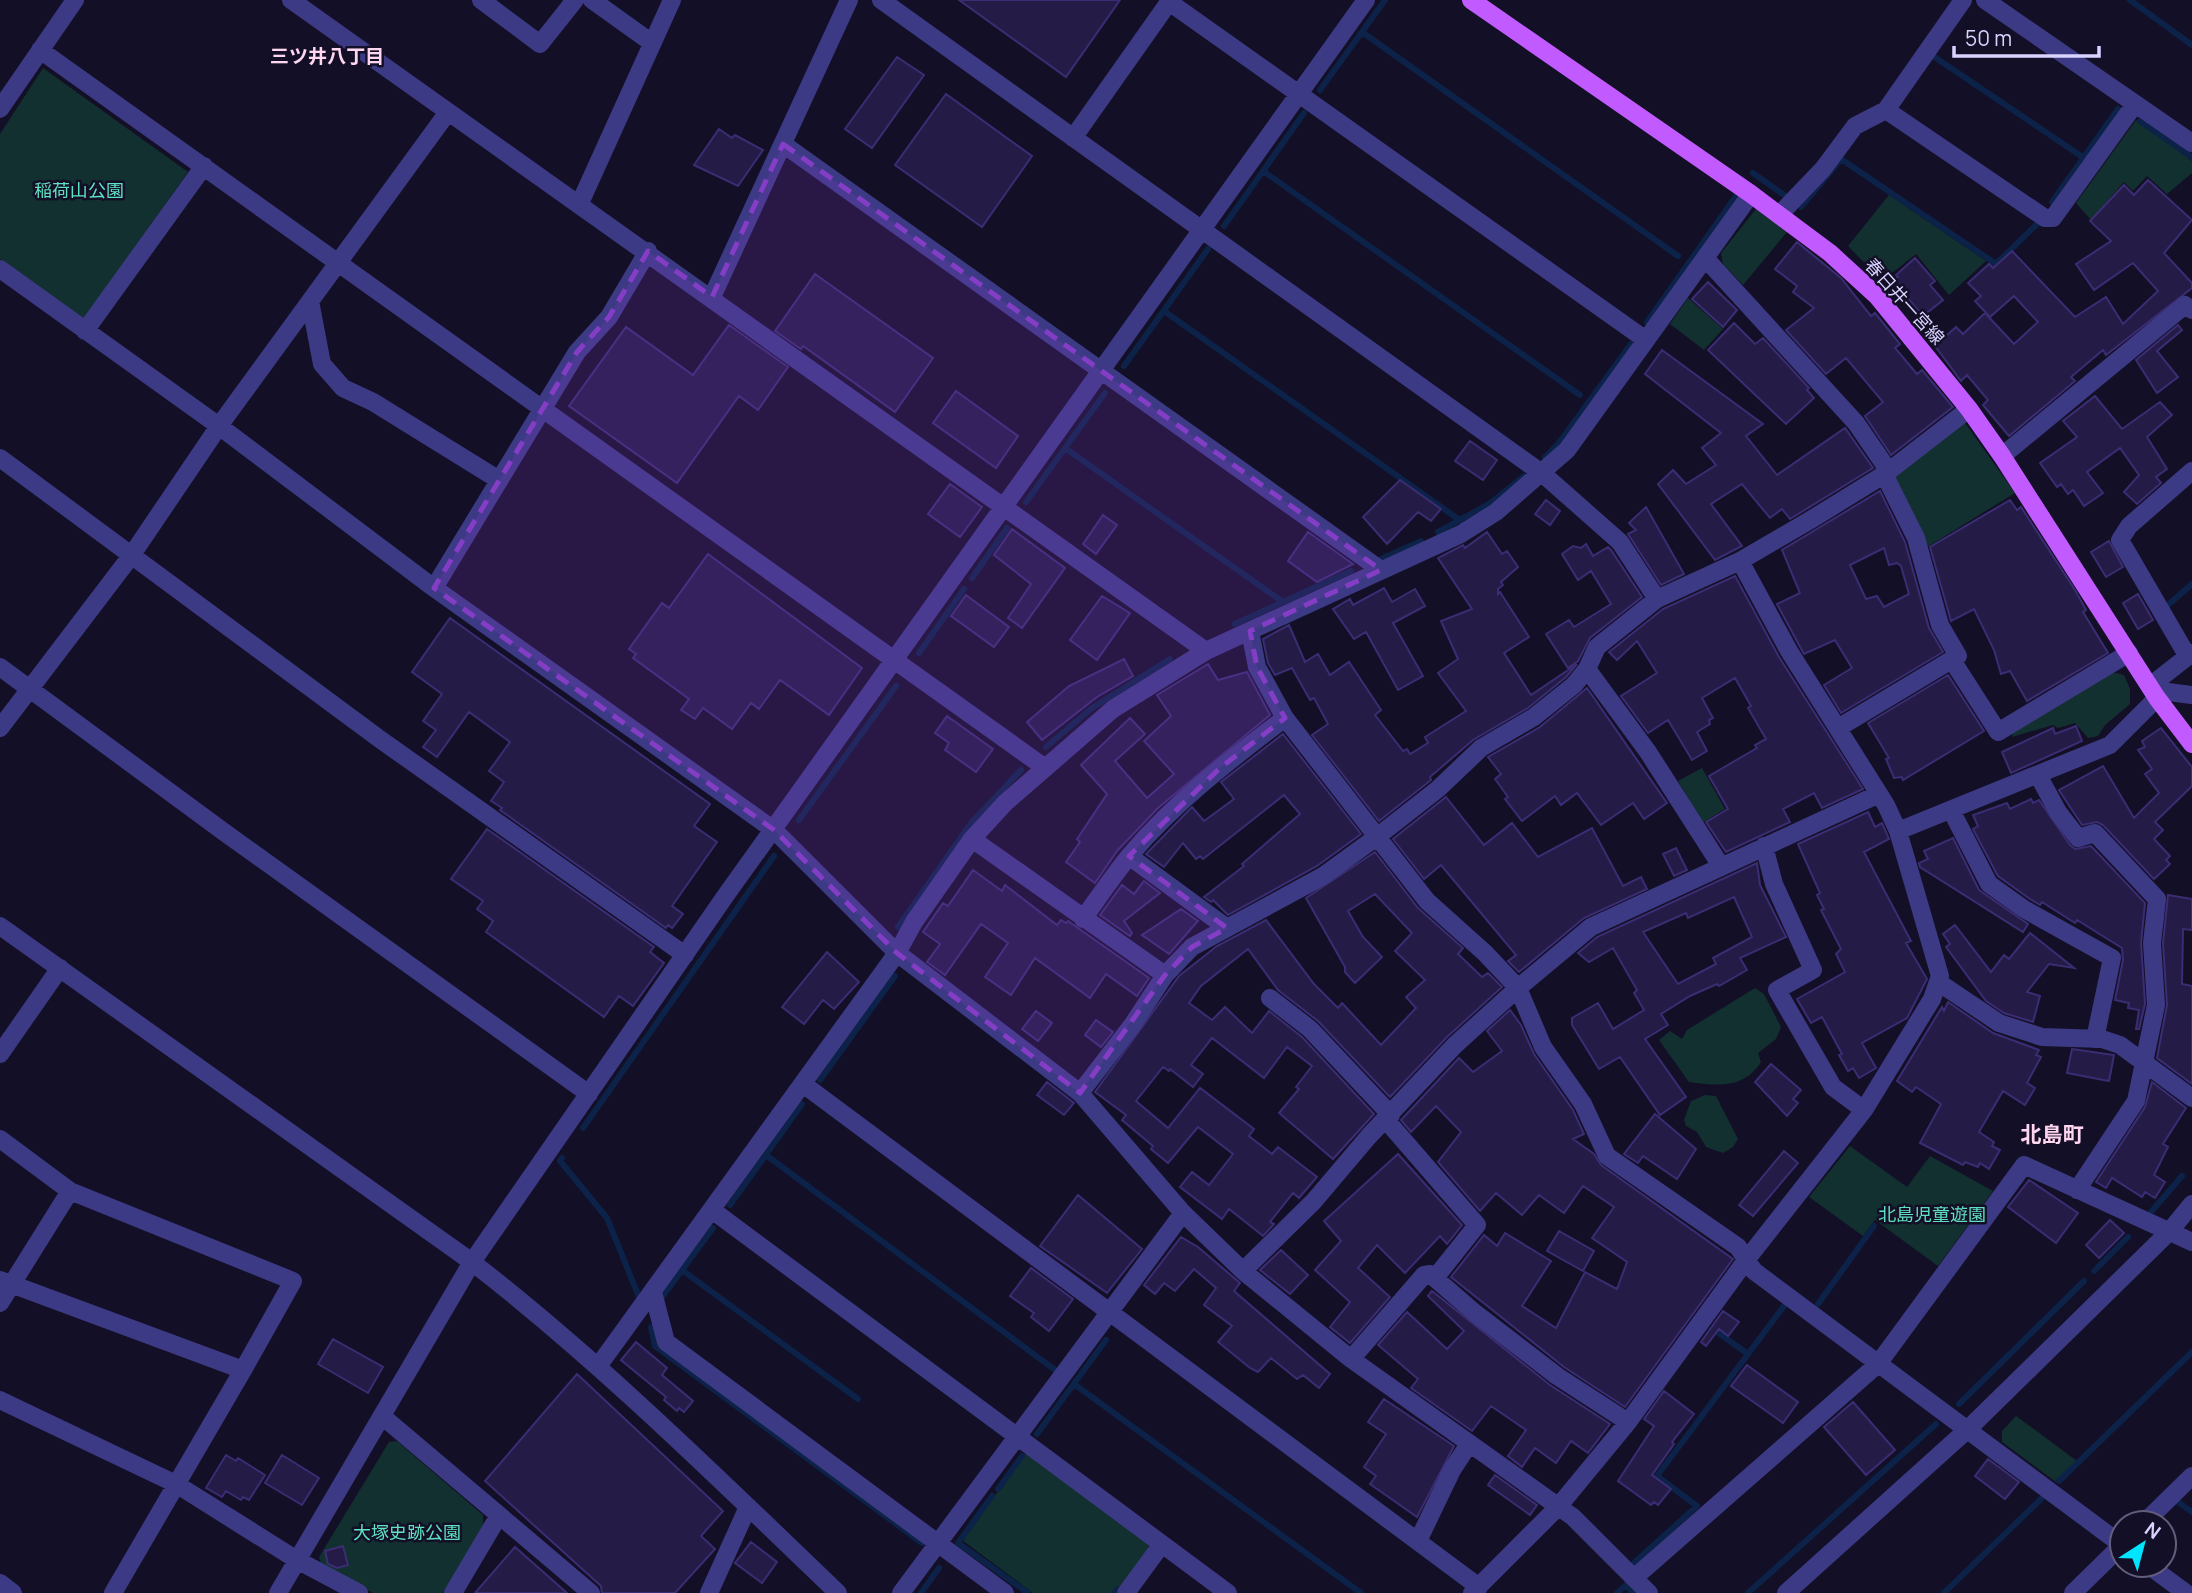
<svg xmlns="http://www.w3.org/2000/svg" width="2192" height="1593" font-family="Manrope,'Noto Sans JP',sans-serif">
  <rect width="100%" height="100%" fill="#130f26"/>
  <path fill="#12302f" d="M43,68L188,172L84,319L0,259V134Z
    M2136,120L2192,161V173L2167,194L2147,176L2133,191L2124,182L2091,220L2076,203Z
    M1889,195L1986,261L1949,295L1916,254L1882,281L1848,246Z
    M1756,209L1787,232L1743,285L1723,264L1721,253Z
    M1688,298L1723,329L1704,350L1670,324Z
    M1963,420L2015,493L1924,549L1891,473Z
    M2112,672L2124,675L2130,689V704L2105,725L2098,736L2088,738L2075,723L2058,728L2053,725L2012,737L2013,733Z
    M1702,768L1725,809L1702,823L1678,781Z
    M1755,988L1764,994L1781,1027L1776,1039L1758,1053L1761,1062C1744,1089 1717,1086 1689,1082L1659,1040L1670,1031L1682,1039L1687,1030Z
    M1705,1095L1716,1096L1738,1139L1733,1147L1723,1153L1706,1147L1697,1132L1686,1126L1684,1120L1691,1101Z
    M1850,1146L1907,1187L1930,1156L1993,1191L1938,1266L1875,1220L1863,1236L1809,1197Z
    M2016,1416L2077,1461L2056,1482L2002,1442V1431Z
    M397,1441L483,1515V1525L443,1593H373L322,1567L319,1557L389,1442Z
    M1026,1453L1148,1542L1149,1550L1121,1588L1118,1586L1112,1593H1033L962,1540Z"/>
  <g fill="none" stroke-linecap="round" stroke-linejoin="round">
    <path stroke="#0c2248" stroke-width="6" d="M2130,0L2192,45
      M1362,32L1678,256
      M1933,56L2084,158
      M1320,90L1385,0
      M2140,121L2192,157
      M1263,171L1580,395
      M1753,173L1784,195
      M2052,202L2118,109
      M1801,207L1841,159L1996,264L2037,224
      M1224,226L1304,113
      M1164,311L1461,521
      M1647,322L1736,196
      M1124,366L1208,249
      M1065,448L1283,602
      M1545,457L1558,444L1631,344
      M1026,502L1105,393
      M1438,532L1489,504L1524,476
      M1381,559L1421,541
      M972,578L1007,528
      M2168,605L2192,584
      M1235,624L1351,571
      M919,653L964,589
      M1046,747L1092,708L1170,659
      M799,820L896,686
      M898,927L971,823L1021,770
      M820,1080L895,976
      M583,1128L774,856
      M766,1155L1055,1370
      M562,1158L560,1161L607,1218L639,1297
      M730,1205L802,1104
      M2151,1212L2182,1176
      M682,1270L858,1399
      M2094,1271L2128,1237
      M663,1296L713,1228
      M1818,1304L1874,1226
      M651,1327L655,1346L922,1543
      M1713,1329L1748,1354
      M1074,1384L1361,1593
      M1959,1404L2084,1281
      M1037,1434L1106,1340
      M2059,1481L2192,1352
      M998,1489L1022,1456
      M992,1496L958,1543L1028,1593
      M2178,1502L2192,1512
      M1634,1563L1697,1506L1657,1476L1784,1306
      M921,1593L939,1568
      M1115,1593L1117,1590
      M1617,1593L1626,1585L1633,1593
      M1748,1593L1936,1424
      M1944,1593L2042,1498"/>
  </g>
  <path fill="#241b47" stroke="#3b2d73" stroke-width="2" fill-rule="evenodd" d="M959,0H1120L1066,77Z
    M897,57L924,75L872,148L845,129Z
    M946,94L1032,156L982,227L895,165Z
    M719,129L732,138L735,135L763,150L738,186L694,165Z
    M2148,180L2192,220L2164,253L2192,283V288L2106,355L2103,350L2071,377L2075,381L2009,436L1983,405L1988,400L1967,375L1961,381L1935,346L1956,327L1963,334L1985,313L2014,344L2038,322L2014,296L1990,317L1975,301L1981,296L1968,283L1989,264L1993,268L2012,251L2075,317L2106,297L2123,324L2158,291L2133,263L2094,290L2076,264L2111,241L2090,221L2124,185L2134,195Z
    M1797,242L1841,278L1871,316L1875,313L1900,344L1895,348L1917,374L1922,370L1953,407L1891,455L1865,416L1883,402L1846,358L1826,374L1786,330L1814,308L1793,292L1797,286L1775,269Z
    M1915,258L1935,281L1930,285L1943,300L1923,316L1893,281L1898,277L1896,275Z
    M815,274L933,358L895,412L803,346L801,349L775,331Z
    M1708,282L1737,310L1723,327L1692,299Z
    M1734,323L1755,344L1763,338L1809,388L1807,390L1814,398L1786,424L1708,350Z
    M729,325L788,367L758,410L739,396L677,483L569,406L626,327L693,375Z
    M2178,325L2182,330L2157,351L2178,377L2157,393L2136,360Z
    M1662,350L1763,424L1746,436L1777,475L1845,428L1873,468L1790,519L1782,509L1770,518L1742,484L1711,504L1742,546L1715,560L1658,484L1673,470L1686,484L1716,465L1702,448L1721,433L1645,374Z
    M956,391L1018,436L996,468L933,423Z
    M2095,396L2122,429L2160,402L2172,415L2147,437L2167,469L2156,477L2161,483L2137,504L2124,492L2139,475L2120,448L2087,472L2103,493L2084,506L2073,490L2068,494L2061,484L2057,487L2040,463L2077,437L2063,421Z
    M1470,441L1497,460L1483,480L1455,461Z
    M1400,480L1441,509L1431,521L1418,512L1387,544L1363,517Z
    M950,484L982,507L960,537L928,514Z
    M1880,491L1905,542L1929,628L1943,652L1841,713L1824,685L1852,668L1835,640L1804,654L1799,645L1777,604L1800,593L1782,550ZM1884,548L1889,565L1897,563L1901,566L1909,594L1884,607L1877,596L1866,599L1850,565Z
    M1546,500L1560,511L1550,525L1535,514Z
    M2010,500L2017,510L2021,507L2075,590L2086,610L2083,612L2108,653L2027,701L2010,671L2001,674L1994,650L1974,609L1951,621L1930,547Z
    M1646,507L1684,574L1661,585L1628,534L1636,530L1629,523Z
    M1103,515L1117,525L1096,554L1083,544Z
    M1012,529L1065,568L1022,628L1008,618L1031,584L994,555Z
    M1308,532L1353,564L1317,582L1288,561Z
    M1487,532L1502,554L1507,551L1518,567L1501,582L1503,585L1498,589V594L1500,592L1529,637L1504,653L1531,695L1577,664L1566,677L1528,708L1473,740L1430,777L1431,780L1379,821L1312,735L1328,724L1314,698L1310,700L1292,668L1275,675L1268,663L1263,639L1289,625L1305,662L1318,654L1330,675L1349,662L1381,710L1375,715L1403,751L1407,749L1410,754L1428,743L1425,737L1466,711L1438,673L1458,659L1441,621L1472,609L1438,558L1463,545L1465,548Z
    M2109,541L2123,567L2106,577L2091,552Z
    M1586,544L1593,556L1608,547L1611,550L1642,597L1590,638L1578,661L1568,668L1546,634L1569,620L1574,627L1611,604L1591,571L1578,580L1562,554L1573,546L1581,548Z
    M708,554L862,668L829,715L780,680L759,709L751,703L732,729L703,708L695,719L681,710L689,699L633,658L636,654L629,649L662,603L669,608Z
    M1735,576L1779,657L1863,789L1822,808L1814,793L1783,809L1790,822L1726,852L1706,822L1728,809L1709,776L1757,748L1755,745L1766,739L1748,708L1751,706L1735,678L1702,698L1713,718L1709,720L1710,724L1697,732L1707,751L1692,760L1668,720L1648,733L1621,696L1657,673L1637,641L1617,660L1609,652L1663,609Z
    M1384,588L1392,602L1415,589L1425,606L1393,623L1423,676L1398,690L1366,632L1354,639L1333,609L1350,599L1353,605Z
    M2138,594L2153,620L2138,629L2123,603Z
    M966,595L1009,627L994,647L951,616Z
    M1102,596L1130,613L1097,660L1070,640Z
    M450,618L710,804L694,826L717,842L672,906L683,914L672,928L668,925L666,928L500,810L502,808L491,801L504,782L489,771L510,742L469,712L437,757L423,747L436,730L423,721L442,694L412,672Z
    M1124,659L1133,676L1097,697L1042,740L1027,722L1069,686Z
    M1208,664L1218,680L1247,672L1270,715L1158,808L1117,851L1095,883L1066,862L1080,842L1077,839L1107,794L1081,765L1130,718L1145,734L1115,761L1147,798L1174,774L1144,741L1171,716L1157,695Z
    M1948,675L1984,731L1903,780L1902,777L1894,778L1886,759L1889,758L1868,723Z
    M1587,688L1667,803L1644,819L1633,803L1601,825L1577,793L1561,805L1555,796L1522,821L1505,799L1508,797L1495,779L1501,774L1488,757L1540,727Z
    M947,716L993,749L976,772L945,750L949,743L935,733Z
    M2076,726L2082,741L2011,773L2002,752L2053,728L2055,734Z
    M2161,728L2192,767V786L2155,822L2163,830L2154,839L2170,856L2166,860L2170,864L2154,879L2103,825L2097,822L2082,825L2059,790L2103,766L2134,818L2159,793L2145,774L2152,769L2138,750L2145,747L2142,741Z
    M1283,734L1361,834L1317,866L1228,915L1213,900L1211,902L1204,897L1244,866L1242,864L1300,814L1284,795L1203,859L1200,856L1196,859L1183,843L1164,867L1146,854L1192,807L1204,821L1234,799L1221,782Z
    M1446,797L1484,845L1512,823L1538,857L1592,828L1623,886L1641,877L1647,889L1584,918L1519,972L1508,961L1516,955L1441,865L1424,879L1393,839Z
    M2031,799L2033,803L2039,800L2070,845L2075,849L2091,846L2145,903L2141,943L2145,1004L2139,1029H2136L2139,1010L2128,1008L2129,1003L2115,1000L2123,960L2122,948L2077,920L2075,923L2042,902L2040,905L2030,899L1998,876L1973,829L1978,826L1973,815L2007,803L2010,809Z
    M1868,812L1875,827L1882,823L1889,839L1864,852L1911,941L1906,943L1927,979L1907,1018L1862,1043L1876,1068L1859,1078L1853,1068L1848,1071L1839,1055L1842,1054L1822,1017L1811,1023L1797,999L1845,972L1836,954L1841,949L1821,910L1824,909L1817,895L1820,893L1798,844Z
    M487,829L654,947L650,952L664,963L633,1006L619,996L604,1017L486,932L493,921L477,909L483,901L451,879Z
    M1953,838L1979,890L2028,924L2023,932L1920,867L1919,863L1928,859L1924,851Z
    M1676,848L1687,870L1674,876L1663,854Z
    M1375,852L1418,908L1463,948L1458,954L1482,977L1488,973L1502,987L1447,1037L1390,1097L1318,1021L1278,990L1248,949L1201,986L1189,1003L1212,1020L1225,1007L1252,1033L1269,1011L1302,1037L1374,1114L1333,1159L1279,1113L1299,1089L1296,1087L1312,1066L1287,1047L1264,1078L1212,1038L1191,1065L1203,1074L1193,1087L1170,1069L1169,1071L1163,1067L1136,1101L1168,1128L1200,1088L1254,1129L1249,1136L1272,1154L1278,1147L1317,1177L1299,1198L1293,1193L1270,1222L1274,1224L1263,1236L1229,1209L1222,1219L1180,1187L1192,1172L1209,1185L1233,1154L1198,1127L1168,1163L1151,1149L1153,1146L1122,1120L1126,1115L1095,1092L1179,976L1217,946L1266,920L1314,984L1338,1008L1342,1003L1381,1045L1416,1008L1406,997L1425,980L1395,951L1412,933L1375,894L1348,911L1363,937L1382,957L1355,983L1345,972V967L1306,898Z
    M1757,863L1760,885L1786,937L1740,958L1747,970L1719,986L1717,984L1690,996L1661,1014L1668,1025L1645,1039L1686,1097L1660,1115L1620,1057L1599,1069L1572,1025V1018L1598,1003L1613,1029L1644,1010L1634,993L1637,990L1613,948L1589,962L1578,953L1597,937ZM1734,897L1752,937L1713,958L1716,964L1678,984L1643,932L1686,913L1688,918Z
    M973,870L1002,891L1005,885L1057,925L1061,920L1066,923L1068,921L1149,978L1137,996L1106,974L1090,998L1035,958L1011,995L985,977L1008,943L981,924L945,975L927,962L940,944L923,932L943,903L948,906Z
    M1144,881L1160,893L1124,921L1132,933L1130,936L1100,915L1122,885L1134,894Z
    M2168,895L2192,899V930L2183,929L2182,984L2192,986V1084L2157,1058L2167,1005L2163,943Z
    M1181,909L1198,921L1169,954L1142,935Z
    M1955,925L1991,972L2004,955L2009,959L2030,933L2074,968L2049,964L2027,992L2040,996L2033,1022L2004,1013L1986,1001L1946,947L1950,944L1943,934Z
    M827,952L859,982L834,1009L823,1000L804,1024L782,1007Z
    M1948,1002L1993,1033L2039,1050L2036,1055L2041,1057L2027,1083L2035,1088L2025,1105L2003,1091L1979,1132L1994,1142L1992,1146L2000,1150L1989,1169L1980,1163L1978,1167L1965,1162L1963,1165L1920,1143L1941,1104L1916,1087L1912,1092L1897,1081L1942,1007L1944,1011Z
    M1510,1010L1521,1025L1534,1054L1573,1110L1584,1134L1573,1139L1594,1154L1601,1165L1733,1259L1625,1407L1564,1367L1451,1277L1484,1235L1497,1246L1505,1233L1551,1261L1522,1306L1556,1328L1585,1272L1617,1289L1627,1262L1592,1238L1614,1207L1583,1186L1564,1213L1539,1195L1522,1215L1496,1193L1480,1211L1438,1162L1461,1132L1436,1106L1411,1132L1401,1120L1459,1058L1473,1072L1502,1051L1487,1031Z
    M1036,1011L1052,1023L1038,1041L1022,1029Z
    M1096,1020L1113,1032L1101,1047L1085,1035Z
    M2072,1049L2114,1055L2109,1081L2067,1073Z
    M1771,1064L1801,1090L1793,1099L1798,1103L1787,1116L1755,1082Z
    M1047,1082L1074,1103L1064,1115L1037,1095Z
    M2152,1082L2186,1108L2163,1144L2168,1147L2154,1175L2165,1182L2155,1198L2145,1192L2142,1197L2112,1178L2106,1188L2096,1182L2145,1107Z
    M1655,1114L1696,1149L1677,1179L1643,1156L1638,1163L1624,1154Z
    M1784,1151L1798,1163L1753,1216L1739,1205Z
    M1398,1154L1462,1225L1447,1244L1440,1236L1405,1273L1377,1245L1358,1268L1390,1297L1350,1343L1330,1327L1350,1302L1315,1270L1341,1241L1324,1221Z
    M2029,1180L2078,1213L2056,1243L2008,1207Z
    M1078,1195L1142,1249L1107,1293L1040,1246Z
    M2110,1220L2124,1233L2099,1258L2086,1245Z
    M1559,1231L1594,1251L1583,1271L1547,1251Z
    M1181,1237L1198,1247L1240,1283L1234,1291L1330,1374L1319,1388L1303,1375L1297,1379L1271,1358L1258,1372L1250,1368L1218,1342L1232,1326L1204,1305L1216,1288L1194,1269L1175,1291L1164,1283L1155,1294L1144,1285Z
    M1281,1250L1308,1275L1290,1294L1260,1270Z
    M1031,1268L1073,1299L1049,1331L1031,1317L1034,1313L1010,1296Z
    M1432,1291L1550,1385L1610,1424L1588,1453L1571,1441L1556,1463L1535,1448L1522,1467L1508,1456L1526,1430L1491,1406L1472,1431L1411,1388L1418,1379L1378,1345L1407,1312L1447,1349L1464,1331L1428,1296Z
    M1723,1311L1739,1322L1728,1336L1719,1329L1706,1346L1701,1342Z
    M333,1339L383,1367L368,1393L318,1364Z
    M636,1342L667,1368L662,1375L693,1401L684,1412L679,1408L677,1411L664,1400L666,1397L621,1360Z
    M1747,1365L1798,1402L1783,1423L1731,1386Z
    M577,1374L723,1511L701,1536L715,1549L675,1593H602L601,1586L485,1481Z
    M1664,1391L1694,1414L1672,1442L1674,1444L1652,1475L1671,1489L1658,1505L1654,1502L1651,1505L1618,1481L1654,1426L1644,1419Z
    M1384,1399L1454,1446L1417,1517L1370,1484L1376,1476L1364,1467L1386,1434L1368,1422Z
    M1853,1402L1895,1450L1866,1475L1824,1427Z
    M226,1455L236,1461L238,1458L265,1475L249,1500L243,1497L241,1500L226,1491L222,1497L206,1488Z
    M282,1455L319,1478L302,1505L265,1483Z
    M1988,1459L2019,1482L2005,1499L1975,1476Z
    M1495,1475L1537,1505L1530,1515L1488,1485Z
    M751,1542L777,1562L762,1583L735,1563Z
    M343,1546L348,1565L337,1568L328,1564L325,1551Z
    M515,1547L567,1593H475Z"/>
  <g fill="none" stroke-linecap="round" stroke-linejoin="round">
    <path stroke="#3d3a85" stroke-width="18" d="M291,0L1206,651
      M481,0L540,44L575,0
      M592,0L652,43
      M881,0L1543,474L1620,542L1657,599
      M1985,0L2192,143
      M40,50L1044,767
      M0,109L75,0
      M1886,110L1963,0
      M1073,138L1169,2L1646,340
      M783,144L1381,570
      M580,203L672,0
      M1779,215L1823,169L1855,126L1886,110L2045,218H2053L2135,104
      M1705,258L1856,423L1884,464L1888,482L1916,538L1940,625L1958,656L1838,728
      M0,269L219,426L434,588L774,830L897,953L1080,1093L1183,1213L1243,1271L1351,1359L1573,1517L1649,1593
      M712,297L849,0
      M310,301L322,364L343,388L373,402L499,480
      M85,331L204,166
      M2002,456L2185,305L2192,310
      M0,458L381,740L685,955
      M434,588L577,352L609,317L648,251
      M1250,631L1257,667L1285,718L1427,901L1485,953L1518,988L1543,1047L1583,1104L1607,1156L1738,1247L1754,1271L2122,1545
      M2188,657L2120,540L2129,526L2192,471
      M1952,660L1998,732L2129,653
      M0,667L224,832L589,1094
      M1587,669L1648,752L1721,866
      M2150,686L2192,653
      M2153,690L2192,695
      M0,728L131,556L219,426L448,112
      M2038,775L2058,812L2078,838L2095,833L2157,899L2152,943L2156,1005L2136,1101L2077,1190
      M1951,810L1989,884L2024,909L2112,958L2095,1039
      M1898,831L2110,745L2157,698
      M972,839L1165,975
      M1764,846L1774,884L1813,970L1777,990L1833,1087L1864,1110
      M1129,856L1227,928
      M1083,919C1099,897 1114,874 1131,854C1176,801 1230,760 1285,718
      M1938,982L1999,1023L2042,1037L2102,1039L2120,1045L2192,1098
      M1270,998L1310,1029L1391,1115
      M0,1054L60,968
      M803,1084L1479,1587
      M1080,1093L1133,1024L1165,975L1192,947L1323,876L1378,836L1438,789L1481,748L1534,717L1574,685L1587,669L1597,647L1657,599L1740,561L1812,519L1885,474L1969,409
      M1386,1120L1477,1225L1435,1278
      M0,1139L70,1191L293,1281L243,1370
      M712,1210L1228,1593
      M1243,1271L1314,1201L1369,1136L1455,1045L1518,988L1591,927L1877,795
      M0,1280L243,1370L113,1593
      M653,1292L666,1342L1005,1593
      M0,1303L70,1191
      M1351,1359L1424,1275L1430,1274L1475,1313L1557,1376L1628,1422
      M599,1365L897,953L914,922L972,839L1005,803L1113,709L1206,651L1461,534L1496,512L1567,450L1751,194
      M0,1400L176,1484L297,1560L359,1593
      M382,1416L591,1593
      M2144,1523L2192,1476
      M1418,1541L1452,1470L1469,1444
      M2148,1565L2186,1593
      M1634,1578L1878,1364L2024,1165L2192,1242
      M0,1583L13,1593
      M278,1593L472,1262L726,895L1366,0
      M453,1593L498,1517
      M709,1593L748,1507
      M901,1593L1183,1213
      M1126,1593L1162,1544
      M1472,1593L1558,1507L1628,1422L1747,1259L1864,1110L1932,999L1940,976L1898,831L1886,805L1789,651L1740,561
      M2073,1593L2122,1545"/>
    <path stroke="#3d3a85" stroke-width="18" d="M0,926L472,1262C602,1363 719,1479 838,1593
      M1786,1593L1967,1430L2169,1232L2192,1204"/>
    <path stroke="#c25bff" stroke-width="18" d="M1471,0L1751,194L1830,253L1877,296L1969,409L2002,456L2157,698L2192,744"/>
  </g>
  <path fill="#843dc5" fill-opacity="0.2" stroke="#843dc5" stroke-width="5" stroke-dasharray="14 9" stroke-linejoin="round" d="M783,144L1381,570L1250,631L1257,667L1285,718L1220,768L1129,856L1227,928L1192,947L1165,975L1080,1093L897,953L774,830L434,588L577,352L609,317L648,251L712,297Z"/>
  <g text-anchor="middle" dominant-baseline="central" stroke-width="5" stroke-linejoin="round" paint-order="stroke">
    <g font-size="18" fill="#5fe0c0" stroke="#130f26">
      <text x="79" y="190">稲荷山公園</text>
      <text x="1932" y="1214">北島児童遊園</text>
      <text x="407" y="1532">大塚史跡公園</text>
    </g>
    <g font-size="18" fill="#d9d4ff" stroke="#130f26">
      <text transform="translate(1905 301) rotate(48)">春日井一宮線</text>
    </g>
    <g font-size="19" font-weight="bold" fill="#ffd6f0" stroke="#130f26">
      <text x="327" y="56">三ツ井八丁目</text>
    </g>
    <g font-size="21" font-weight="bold" fill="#ffd6f0" stroke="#130f26">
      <text x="2052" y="1134">北島町</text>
    </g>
  </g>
  <g transform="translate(2143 1544) rotate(36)"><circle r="33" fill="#130f26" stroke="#625e7d" stroke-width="2"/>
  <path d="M0-5L12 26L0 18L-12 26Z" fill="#00e5ff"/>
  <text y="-10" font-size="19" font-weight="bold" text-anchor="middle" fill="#d9d4ff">N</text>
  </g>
  <path d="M1954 46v10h145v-10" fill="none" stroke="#d9d4ff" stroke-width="3.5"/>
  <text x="1965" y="46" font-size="21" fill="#d9d4ff" stroke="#130f26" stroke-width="5" paint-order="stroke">50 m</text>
</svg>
